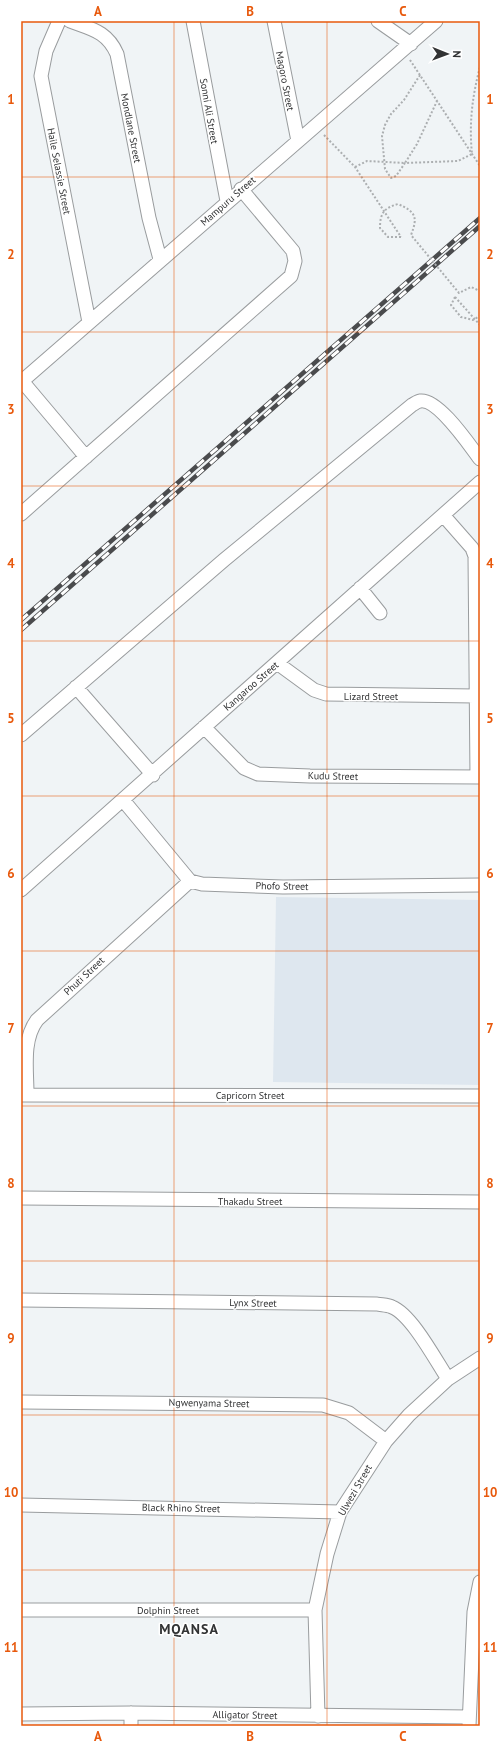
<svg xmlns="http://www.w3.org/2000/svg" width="501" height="1747" font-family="'PT Sans',sans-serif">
  <rect width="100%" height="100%" fill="#f0f4f6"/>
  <path fill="#dee7ef" d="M276,897L480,900V1085L273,1082Z"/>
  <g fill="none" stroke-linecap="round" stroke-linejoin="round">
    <defs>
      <path id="minor" d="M59,21L46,51L41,76L89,322
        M70,21C91,29 107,31 117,54L149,218L160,259
        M193,21L227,201
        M274,21L298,141
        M378,21L411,44
        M22,381L86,457
        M21,382L436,21
        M21,514L291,276L295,261L293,251L241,189
        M443,515L472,548L475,556L477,777
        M360,588L380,613
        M277,663L314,690L326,694L475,696
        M76,687L153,775
        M204,727L244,768L258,774L310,776L480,777
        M21,735L224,560L412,405C414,404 418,401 420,401C438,398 470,446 480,459
        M123,800L190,881L202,884L283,887L480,885
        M21,890L480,482
        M27,1094C27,1070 22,1040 37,1020L190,881
        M21,1095L480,1096
        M21,1198L480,1202
        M21,1300L377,1304C382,1305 388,1305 392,1307C412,1315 436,1361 448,1379
        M21,1402L323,1405L349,1413L386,1441
        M21,1505L340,1512
        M21,1610H315
        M21,1714L131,1713L469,1717
        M318,1716L315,1610L327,1554L340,1512L386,1441L409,1415L448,1379L480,1358
        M131,1726V1713
        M469,1726L474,1612L480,1582"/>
    </defs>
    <use href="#minor" stroke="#999c9e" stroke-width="15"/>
    <path stroke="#acafb1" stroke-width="2" stroke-dasharray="2 2" stroke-linecap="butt" d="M410,60L480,166
      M420,75L404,100L391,114L385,125L382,136L385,169L391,178L396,176L405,163L458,161L472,154C469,124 472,97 480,67
      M324,135L355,167L401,237
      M355,167L367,161L405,163L417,144L437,101
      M455,297L480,325"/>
    <use href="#minor" stroke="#fff" stroke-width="13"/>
    <defs>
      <path id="rail" d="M21,620L480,218
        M21,630L480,226"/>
    </defs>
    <use href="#rail" stroke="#4a4b4d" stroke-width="4.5"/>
    <use href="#rail" stroke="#fff" stroke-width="3" stroke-dasharray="9" stroke-linecap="butt"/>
    <path stroke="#acafb1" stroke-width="2" stroke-dasharray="2 2" stroke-linecap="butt" d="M401,237H388L380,228C380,213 384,208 398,204C416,212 418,217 411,235L459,293L471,287L480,291
      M455,297L451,305L461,317L473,320L480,316"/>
  </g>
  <path fill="none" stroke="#e8590c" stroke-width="1" stroke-opacity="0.55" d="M174,21V1726M327,21V1726M21,177H480M21,332H480M21,486H480M21,641H480M21,796H480M21,951H480M21,1106H480M21,1261H480M21,1415H480M21,1570H480"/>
  <g text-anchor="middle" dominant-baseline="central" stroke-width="3" stroke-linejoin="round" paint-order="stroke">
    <g font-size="10" fill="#323334" stroke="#fff">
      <text transform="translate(285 81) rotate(79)">Magoro Street</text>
      <text transform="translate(209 111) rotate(80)">Sonni Ali Street</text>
      <text transform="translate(131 128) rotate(79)">Mondlane Street</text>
      <text transform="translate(59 171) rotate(79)">Haile Selassie Street</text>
      <text transform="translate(228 201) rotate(-41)">Mampuru Street</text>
      <text transform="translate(251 686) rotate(-41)">Kangaroo Street</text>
      <text x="371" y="696">Lizard Street</text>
      <text transform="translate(333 776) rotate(1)">Kudu Street</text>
      <text transform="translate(282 886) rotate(1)">Phofo Street</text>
      <text transform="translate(84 976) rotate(-43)">Phuti Street</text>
      <text x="250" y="1095">Capricorn Street</text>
      <text x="250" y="1201">Thakadu Street</text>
      <text transform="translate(253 1303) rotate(1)">Lynx Street</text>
      <text transform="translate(209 1403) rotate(1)">Ngwenyama Street</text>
      <text transform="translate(355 1490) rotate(-60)">Ulwezi Street</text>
      <text transform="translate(181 1508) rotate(1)">Black Rhino Street</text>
      <text x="168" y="1610">Dolphin Street</text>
      <text transform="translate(245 1715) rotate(1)">Alligator Street</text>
    </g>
    <g font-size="14" font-weight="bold" letter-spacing="1" fill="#323334" stroke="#fff">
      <text x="189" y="1629">MQANSA</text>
    </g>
  </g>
  <rect width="501" height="1747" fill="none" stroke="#ffffff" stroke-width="44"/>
  <g transform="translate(447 54) rotate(91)" stroke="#ffffff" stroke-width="3" paint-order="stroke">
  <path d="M0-3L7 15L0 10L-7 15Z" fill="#323334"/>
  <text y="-6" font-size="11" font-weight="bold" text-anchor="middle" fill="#323334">N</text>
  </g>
  <rect x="22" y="22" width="457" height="1703" fill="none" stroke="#e8590c" stroke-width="1.5"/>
  <g font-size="13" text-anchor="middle" font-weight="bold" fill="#e8590c">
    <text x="98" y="16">A</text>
    <text x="250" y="16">B</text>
    <text x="403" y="16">C</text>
    <text x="11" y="104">1</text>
    <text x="490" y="104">1</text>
    <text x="11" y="259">2</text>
    <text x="490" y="259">2</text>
    <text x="11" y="414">3</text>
    <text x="490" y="414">3</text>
    <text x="11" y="568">4</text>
    <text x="490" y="568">4</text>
    <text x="11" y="723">5</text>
    <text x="490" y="723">5</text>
    <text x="11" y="878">6</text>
    <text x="490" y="878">6</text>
    <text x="11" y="1033">7</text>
    <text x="490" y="1033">7</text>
    <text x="11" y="1188">8</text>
    <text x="490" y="1188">8</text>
    <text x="11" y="1343">9</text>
    <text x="490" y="1343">9</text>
    <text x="11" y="1497">10</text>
    <text x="490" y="1497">10</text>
    <text x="11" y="1652">11</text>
    <text x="490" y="1652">11</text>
    <text x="98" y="1741">A</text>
    <text x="250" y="1741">B</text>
    <text x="403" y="1741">C</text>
  </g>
</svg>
